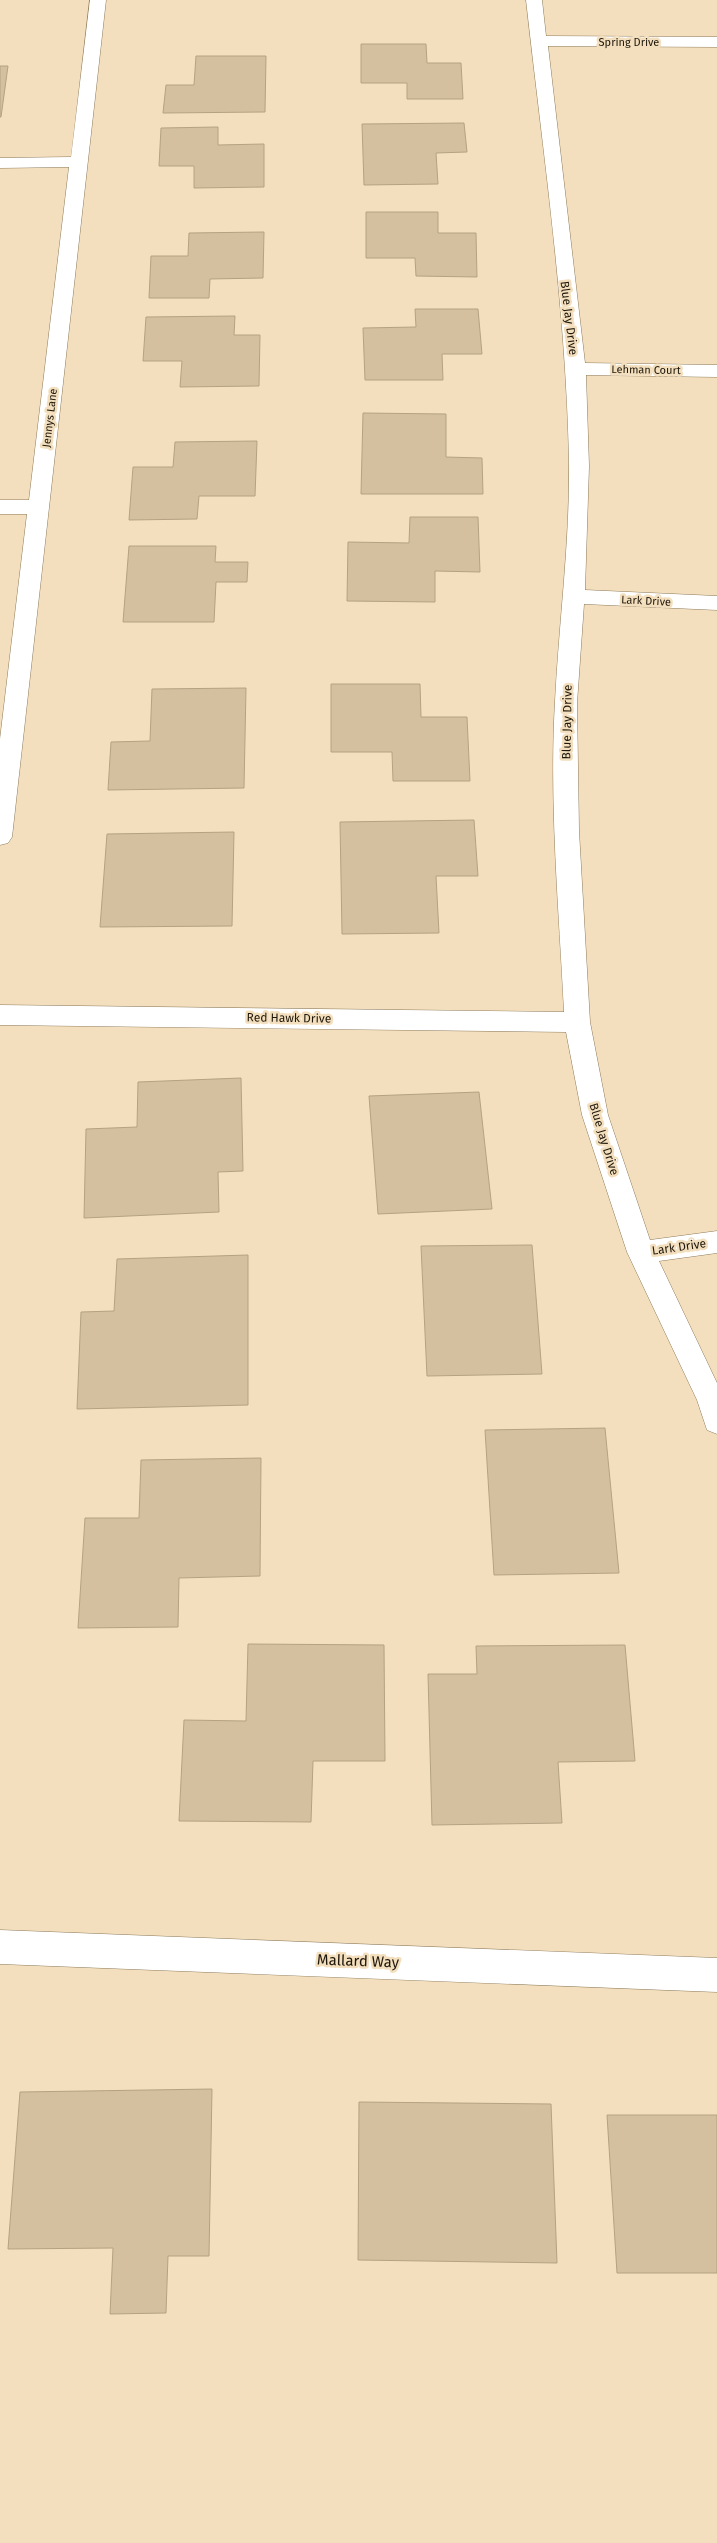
<svg xmlns="http://www.w3.org/2000/svg" width="717" height="2543" font-family="'Fira Sans',sans-serif">
  <rect width="100%" height="100%" fill="#f3dfbd"/>
  <path fill="#d4c09f" stroke="#b4a282" d="M361,44H426L427,63H461L463,99H407V83H361Z
    M196,56H266L265,112L163,113L166,85H194Z
    M0,66H8L1,117H0Z
    M464,123L467,152L436,153L438,184L364,185L362,124Z
    M218,127V145L264,144V187L194,188V166H159L161,128Z
    M366,212H438V233H476L477,277L416,276L415,258H366Z
    M264,232L263,278L210,279L209,298H149L151,256H188L189,233Z
    M415,309H478L482,354H442L443,380H365L363,328L416,327Z
    M235,316L234,335H260L259,386L180,387L182,361H143L146,317Z
    M363,413L446,414V457L482,458L483,494H361Z
    M257,441L255,496H199L197,519L129,520L133,467H173L175,442Z
    M410,517H478L480,572L435,571V602L347,601L348,542L409,543Z
    M129,546H216L215,562H248L247,582H216L214,622H123Z
    M331,684H420L421,717H467L470,781H393L392,752H331Z
    M246,688L244,788L108,790L111,742L150,741L152,689Z
    M474,820L478,876H436L439,933L342,934L340,822Z
    M234,832L232,926L100,927L107,834Z
    M241,1078L243,1171L218,1172L219,1212L84,1218L86,1129L137,1127L138,1082Z
    M479,1092L492,1209L378,1214L369,1096Z
    M532,1245L542,1374L427,1376L421,1246Z
    M248,1255V1405L77,1409L81,1312L114,1311L117,1259Z
    M605,1428L619,1573L494,1575L485,1430Z
    M261,1458L260,1576L179,1578L178,1627L78,1628L85,1518H139L141,1460Z
    M248,1644L384,1645L385,1761H313L311,1822L179,1821L184,1720L246,1721Z
    M625,1645L635,1761L558,1762L562,1823L432,1825L428,1674H477L476,1646Z
    M212,2089L209,2256H168L166,2313L110,2314L113,2248L8,2249L20,2092Z
    M359,2102L551,2104L557,2263L358,2260Z
    M607,2115H717V2273H617Z"/>
  <g fill="none" stroke-linecap="round" stroke-linejoin="round">
    <defs>
      <path id="minor" d="M90,0H106L12,837L8,843L0,845V739L27,514H0V500H29L69,167L0,168V158L71,157Z
        M526,0H542L546,36L717,37V47L548,46L585,363L717,365V377L586,375L589,466L585,590L717,596V610L584,604L577,703L579,831L590,1022L608,1115L650,1240L717,1231V1253L659,1261L717,1383V1434L707,1430L697,1400L627,1252L582,1115L566,1032L0,1025V1005L564,1012C559,909 549,804 555,701C559,622 570,542 569,462C566,307 543,153 526,0Z
        M0,1930L717,1958V1992L0,1964Z"/>
    </defs>
    <use href="#minor" stroke="#8d7b5c" stroke-width="1"/>
    <use href="#minor" fill="#fff" fill-rule="evenodd"/>
  </g>
  <g text-anchor="middle" dominant-baseline="central" stroke-width="5" stroke-linejoin="round" paint-order="stroke">
    <g font-size="11" fill="#1e170b" stroke="#f3dfbd">
      <text x="629" y="42">Spring Drive</text>
      <text transform="translate(646 370) rotate(1)">Lehman Court</text>
      <text transform="translate(50 418) rotate(-83)">Jennys Lane</text>
      <text transform="translate(646 601) rotate(3)">Lark Drive</text>
    </g>
    <g font-size="12" fill="#1e170b" stroke="#f3dfbd">
      <text transform="translate(569 318) rotate(83)">Blue Jay Drive</text>
      <text transform="translate(567 722) rotate(-89)">Blue Jay Drive</text>
      <text transform="translate(289 1018) rotate(1)">Red Hawk Drive</text>
      <text transform="translate(604 1139) rotate(73)">Blue Jay Drive</text>
      <text transform="translate(679 1247) rotate(-8)">Lark Drive</text>
    </g>
    <g font-size="15" fill="#1e170b" stroke="#f3dfbd">
      <text transform="translate(358 1961) rotate(2)">Mallard Way</text>
    </g>
  </g>
</svg>
